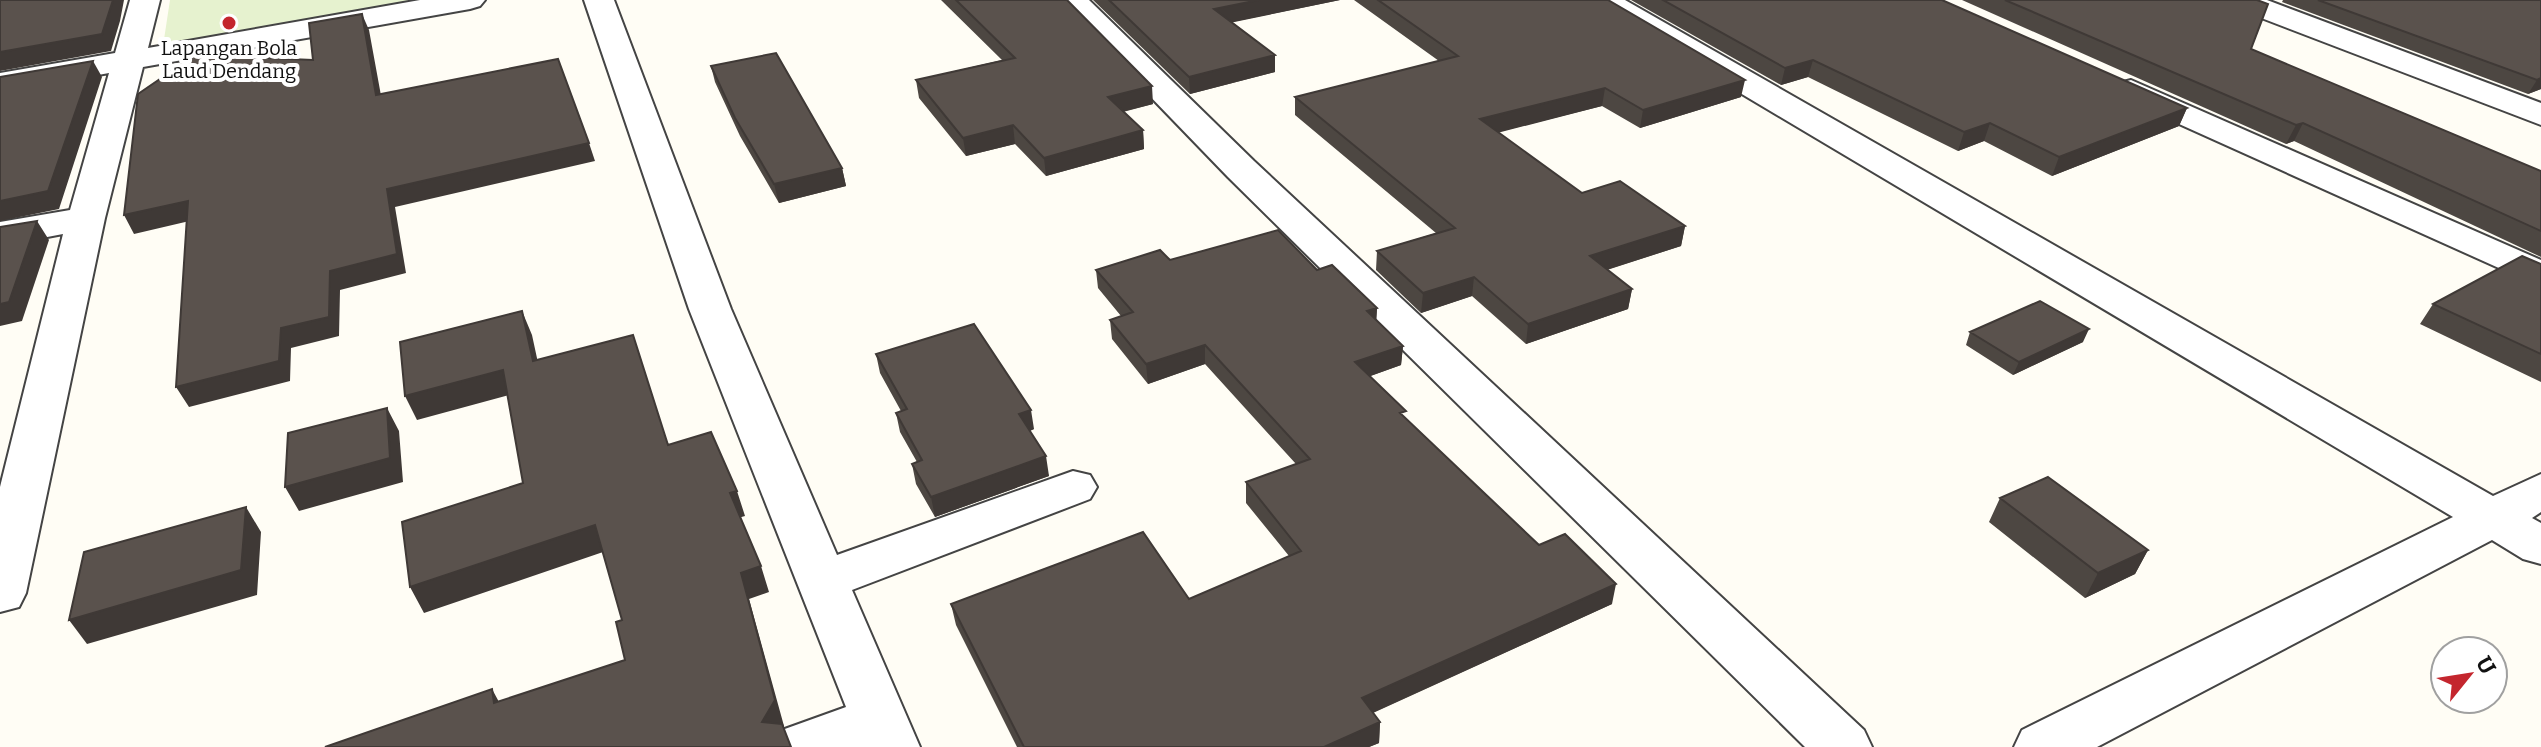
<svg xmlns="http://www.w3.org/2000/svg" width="2541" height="747" font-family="Bitter,serif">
  <rect width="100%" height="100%" fill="#fffdf5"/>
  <path fill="#e6f2cf" d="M170,0H421L163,46Z"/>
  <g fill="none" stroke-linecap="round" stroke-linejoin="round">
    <defs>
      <path id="minor" d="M130,0H160L148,48L420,0H485L480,6L470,9L143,67L105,218L26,593L19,607L0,612V487L63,234L0,246V222L70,210L109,73L0,93V73L115,53Z
        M584,0H614L731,309L837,555L1073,471L1090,475L1097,487L1090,499L852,590L920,747H774L782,730L846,707L689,309Z
        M1057,0H1089L1254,161L1864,730L1872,747H1805L1228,177Z
        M1589,0H1625L2493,496L2541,474V512L2532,518L2541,523V564L2523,559L2492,540L2097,747H2014L2022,730L2453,517L1594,6Z
        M2225,0H2267L2541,103V125L2230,6Z
        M2131,80L2541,260V287L2119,97L2115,90L2119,83Z"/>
    </defs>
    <use href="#minor" stroke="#444" stroke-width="4"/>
    <use href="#minor" fill="#fff" fill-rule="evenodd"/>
  </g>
  <path fill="#4d4742" d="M941,0H1067L1153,104L1123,112L1143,130L1144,149L1046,176L1015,144L966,156L919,98L916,80L1002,60Z
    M1093,0H1340L1232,22L1275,55V72L1190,94Z
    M1354,0H1608L1741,97L1640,128L1602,106L1498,132L1582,193L1685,226L1681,246L1607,270L1632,289L1628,309L1526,344L1472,296L1421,313L1376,270L1377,251L1436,233L1295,115V97L1439,61Z
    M1631,0H1942L2187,108L2179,126L2052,176L1984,141L1958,151L1808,77L1781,85Z
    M1962,0H2257L2251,49L2541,171V257L2294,141L2286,144Z
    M2283,0H2541V89L2528,94L2282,2Z
    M711,66L842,168L846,186L779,203L740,136L715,82Z
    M1170,260L1317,270L1377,308L1376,320L1403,346L1401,365L1370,376L1405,418L1539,545L1612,604L1373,713L1380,722L1379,743L1369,747H1017L956,625L951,604L1189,599L1289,556L1246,503V482L1296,464L1205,364L1148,384L1112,339L1110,320L1121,316L1098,288L1096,270Z
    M2541,264V382L2420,324L2433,304Z
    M1970,332L2083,342L2013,375L1966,345Z
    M876,354L1034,429L1030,431L1049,476L935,517L916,484L912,464L917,462L900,432L896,413L901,411L880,373Z
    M2000,498L2148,550L2135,574L2085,598L1989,522Z"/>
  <path fill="#3f3936" d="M113,0H124L120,21L111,51L0,71V52Z
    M1259,0H1340L1215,26L1214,9Z
    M362,14L369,30L384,112L376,95Z
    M1275,55V72L1190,94L1189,77Z
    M1813,60L1808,77L1781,85L1785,68Z
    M93,61L102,77L59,209L0,221V201Z
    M2541,78V89L2528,94L2537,80Z
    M1745,80L1741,97L1640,128L1643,110Z
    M1152,86L1153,104L1109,115L1108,97Z
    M1605,88L1602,106L1478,138L1480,119Z
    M2187,108L2179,126L2052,176L2059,157Z
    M1990,123L1984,141L1958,151L1964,132Z
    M2303,123L2294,141L2286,144L2296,125Z
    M1013,125L1015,144L966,156L963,138Z
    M1143,130L1144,149L1046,176L1044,158Z
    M589,143L595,161L395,207L406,273L340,290L339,336L291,348L290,381L189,407L176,387L281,328L387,189Z
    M842,168L846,186L779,203L774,184Z
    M188,201L198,219L134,234L124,215Z
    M37,221L49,240L22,321L0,326V304Z
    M1685,226L1681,246L1587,276L1590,256Z
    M1474,277L1472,296L1421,313L1423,293Z
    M1632,289L1628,309L1526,344L1528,324Z
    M1377,308L1376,327L1367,311Z
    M522,311L532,335L543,386L533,361Z
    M2089,329L2083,342L2013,375L2019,362Z
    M1205,345V364L1148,384L1146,364Z
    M1403,346L1401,365L1354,382L1355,362Z
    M503,370L513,394L417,420L405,396Z
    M387,408L399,431L403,482L299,511L285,487Z
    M1031,410L1034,429L1021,434L1019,414Z
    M1046,456L1049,476L935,517L931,497Z
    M737,491L745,516L738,518L730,493Z
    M246,507L261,532L257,595L87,644L69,620Z
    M595,525L606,551L424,613L410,587Z
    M2148,550L2135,574L2085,598L2098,573Z
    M761,566L769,592L749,599L784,726L771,747L762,722L741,573Z
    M1616,584L1612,604L1361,718L1362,698Z
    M492,689L506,715L494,703Z
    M1380,722L1379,743L1369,747H1324Z"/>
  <path fill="#5a524d" stroke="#3f3936" stroke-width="2" d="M0,0H113L102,34L0,52Z
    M956,0H1067L1152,86L1108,97L1143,130L1044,158L1013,125L963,138L916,80L1015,58Z
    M1109,0H1259L1214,9L1275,55L1189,77Z
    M1378,0H1608L1745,80L1643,110L1605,88L1480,119L1582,193L1620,181L1685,226L1590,256L1632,289L1528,324L1474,277L1423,293L1377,251L1455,228L1295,97L1458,56Z
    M1663,0H1942L2187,108L2059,157L1990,123L1964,132L1813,60L1785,68Z
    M2005,0H2257L2268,4L2251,49L2541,171V231L2303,123L2296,125Z
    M2318,0H2541V78L2537,80Z
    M362,14L376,95L558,59L589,143L387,189L397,254L330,271L329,317L281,328L279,361L176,387L188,201L124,215L138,94L195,55L313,60L309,23Z
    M776,53L842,168L774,184L735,118L711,66Z
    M93,61L48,191L0,201V77Z
    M37,221L9,302L0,304V227Z
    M1278,230L1317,270L1332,265L1377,308L1367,311L1403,346L1355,362L1406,411L1400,413L1539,545L1565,534L1616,584L1362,698L1380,722L1324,747H1024L951,604L1143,532L1189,599L1301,551L1246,482L1310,459L1205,345L1146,364L1110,320L1133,312L1096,270L1160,250L1170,260Z
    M2522,256L2541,264V354L2433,304Z
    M2040,301L2089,329L2019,362L1970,332Z
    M522,311L533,361L633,335L668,445L711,432L737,491L730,493L761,566L741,573L775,700L762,722L782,724L791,747H325L492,689L494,703L625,660L616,622L622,620L595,525L410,587L402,522L523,483L503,370L405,396L400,342Z
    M974,324L1031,410L1019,414L1046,456L931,497L912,464L922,460L896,413L907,409L876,354Z
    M387,408L390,458L285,487L288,433Z
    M2048,477L2148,550L2098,573L2000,498Z
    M246,507L241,570L69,620L84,552Z"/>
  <circle fill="#c4262e" stroke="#fff" stroke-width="3" cx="229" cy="23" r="8"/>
  <g text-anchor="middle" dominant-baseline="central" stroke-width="8" stroke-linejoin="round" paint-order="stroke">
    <g font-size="20" fill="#111" stroke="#fff">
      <text x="229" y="48">Lapangan Bola<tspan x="229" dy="23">Laud Dendang</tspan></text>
    </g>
  </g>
  <g transform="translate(2469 675) rotate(60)"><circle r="38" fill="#ffffff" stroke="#a0a0a0" stroke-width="2"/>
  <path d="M0-6L14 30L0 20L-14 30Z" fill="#c4262e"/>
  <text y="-12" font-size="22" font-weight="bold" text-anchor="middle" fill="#111111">U</text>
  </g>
</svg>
